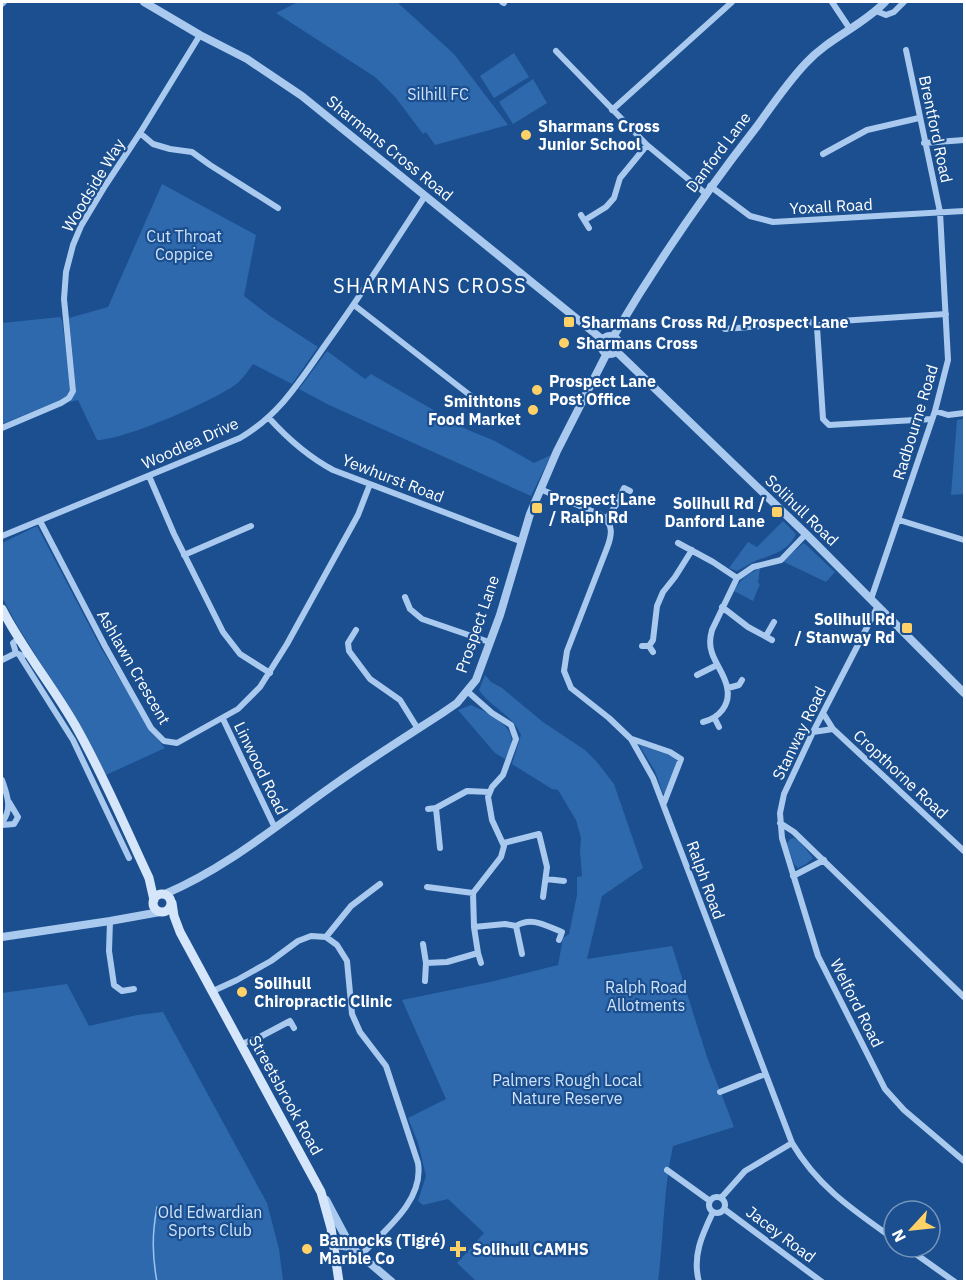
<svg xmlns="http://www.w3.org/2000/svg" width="966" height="1283" font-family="'IBM Plex Sans',sans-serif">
  <rect width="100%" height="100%" fill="#1b4f8f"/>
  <path fill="#2e69ad" d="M298,2H397L454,54L508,125L435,145L426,132L423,134L396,98L375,77L276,13Z
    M514,53L529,77L494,98L480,76Z
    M533,79L547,103L513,124L499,102Z
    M162,184L256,235L244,296L270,316L318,347L292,384L253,364C248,371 242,380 235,385C211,402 124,440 97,440L78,400L70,402L76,389L69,318L108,307Z
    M60,317L62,320L71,389L66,398L2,424V323Z
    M327,351L365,379L371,374L468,430L495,441L534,463L551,455L531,496L329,405L299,389Z
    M964,419V494L951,495L957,420Z
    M783,521L796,534C788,552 771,555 755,561C749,564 743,568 737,571L729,568L748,542L757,547Z
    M37,526L101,648L151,731L165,748L106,775L64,700L18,627L2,597V543Z
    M804,543L835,572L826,582L782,561Z
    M760,568L758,583L760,584L753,601L734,591C740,579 748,574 760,568Z
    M485,675L491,682L502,688L543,722L585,750L597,762L614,784L643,868L602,896L587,959L672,946L707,1057L734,1127L673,1146C663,1191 664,1236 658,1281H476L457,1263L484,1233L448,1199L423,1205L418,1201L426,1176L418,1143L408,1118L446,1099L402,1000L490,982L558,965L563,938L569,934L577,895V877L582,876L580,851L581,838L576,820L558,790L552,789L512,764L521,735C512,714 491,708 479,690Z
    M471,705C486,712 516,725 511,745C510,750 507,755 505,759L495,753L458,710Z
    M639,745L675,757L677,761L667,792L663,794L655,771Z
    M794,838L799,841L813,858L806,864L798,868L794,864L787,844L790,839Z
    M67,984L89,1026L137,1015L163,1012L267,1203L279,1249L283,1281H2V993Z"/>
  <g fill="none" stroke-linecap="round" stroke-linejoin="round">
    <path stroke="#9cc4f0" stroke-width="1.5" d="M157,1207C152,1234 152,1254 157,1282"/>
    <path stroke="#a9c9ee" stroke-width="6" d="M502,2L504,3
      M832,2L850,29
      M2,4L4,2
      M876,11L886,15L894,12L904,2
      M556,51L647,145L705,193
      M612,110L732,2
      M140,133L153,144L170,149L192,152L210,165L278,208
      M924,143L964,140
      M823,154L867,130L919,118
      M710,186L750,216L773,222L964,211
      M581,215L589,228
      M585,220L606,207L614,198L620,178L647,145
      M354,305L471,396
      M725,329L809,322L814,323L817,327
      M935,411L948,415L964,413
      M269,418C288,439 307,456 333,470L520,541
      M932,419L829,425L823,419L817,327L825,322L946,314
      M2,428L61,403L69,398L73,391L64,299L66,272L73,245L81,226L105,186L140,133L200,35
      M149,476L174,534L223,632L240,654L270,673
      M540,489L601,515C614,524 612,535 607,548L567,651L564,671L571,688L609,718L631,739L653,778L792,1143C818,1187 853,1210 894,1239
      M606,519L616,505L624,488L630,491
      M899,520L964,540
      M40,521L105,646L151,728L164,741L177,743L238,709L260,687L287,644L358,515L370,484
      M2,536L240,438C281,414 301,379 328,341C362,294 393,245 425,196
      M678,543L713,562L737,578
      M184,555L251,526
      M405,597L410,609L422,619L489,642
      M871,599L935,411L948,360L940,212L906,50
      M878,606L813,732L784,794L780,813L782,838L818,956L885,1089L904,1110L964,1161
      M722,607L748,627L772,640
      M356,630L348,643L349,651L370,679L400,700L418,729
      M766,636L774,622
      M642,646H649L653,652
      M649,646L653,640L657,606L663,592L675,577L692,550
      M16,653L13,643L18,639
      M20,656L73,740L129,858
      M2,660L16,653L23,656
      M697,675L717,665
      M728,688L739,685L742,680
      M467,691L492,713L511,725L516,739L503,775L492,787L488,797L492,820L504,846L501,857L473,893L474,927L478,953
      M823,713L833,729L964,851
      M223,719L275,828
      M715,719L719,727
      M703,722C719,718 731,705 727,687C725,675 716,665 712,653C709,645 710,637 712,630L737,578L753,567L781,560L806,534
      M813,732L833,729
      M632,739L670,752L681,759L664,803
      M2,780C7,795 13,809 2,822
      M436,808L440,848
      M428,809L436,808L467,791L489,792
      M780,823L794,832L964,997
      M2,825L14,824L18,817L9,802
      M504,843L539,834L547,867L543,897
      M793,876L824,860
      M546,879L564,881
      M427,887L473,893
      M110,921L109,951L114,985L122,991L134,989
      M474,927L505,924L516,926
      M326,937L351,906L380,884
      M423,944L426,963L447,962L478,953L481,963
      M522,954L516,926C532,916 546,926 562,932L559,940
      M425,981L426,963
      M213,991L237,980L271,961L298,941L311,936L326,937L337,945L347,961L352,1014L360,1032L386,1066L418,1163C424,1201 385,1230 361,1255
      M241,1044L258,1038L290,1021L294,1028
      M720,1092L765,1074
      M667,1170L710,1201
      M709 1205a8 8 0 1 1 16 0a8 8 0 1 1-16 0Z
      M721,1198L745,1171L792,1143
      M724,1209L822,1282
      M906,1247L955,1282
      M699,1282C692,1256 702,1235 713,1212"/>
    <path stroke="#a9c9ee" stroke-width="8" d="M144,2L200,35L247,59L302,96L603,340
      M601 345a9 9 0 1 1 18 0a9 9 0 1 1-18 0Z
      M613,337C658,261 704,194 758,125C773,104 788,82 806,63C829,38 862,26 885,2
      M616,351L806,534L964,693
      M165,894C229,867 282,821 338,782C372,758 407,736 441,714L457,703L476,680L500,615L530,514L557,451L607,353
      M2,937L110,921L160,912
      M326,1200L351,1247
      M334,1245L351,1247L392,1282"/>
    <path stroke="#d6e6fa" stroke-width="9" d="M2,609C23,650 52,685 75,725C103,774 125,827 149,878L154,900
      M153 903a9 9 0 1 1 18 0a9 9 0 1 1-18 0Z
      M172,903L174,916L180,932L321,1192L331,1228L339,1282"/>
  </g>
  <g fill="#ffd166" stroke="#1b4f8f" stroke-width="2">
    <circle cx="526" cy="135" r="6"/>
    <rect x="563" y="316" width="12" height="12" rx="3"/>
    <circle cx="564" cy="343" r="6"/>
    <circle cx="537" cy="390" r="6"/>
    <circle cx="533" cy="410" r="6"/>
    <rect x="531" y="502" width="12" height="12" rx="3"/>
    <rect x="771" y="506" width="12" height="12" rx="3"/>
    <rect x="901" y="622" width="12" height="12" rx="3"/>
    <circle cx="242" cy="992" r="6"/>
    <circle cx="307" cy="1249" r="6"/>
    <path d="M455 1240h6v6h6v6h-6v6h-6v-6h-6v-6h6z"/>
  </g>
  <g text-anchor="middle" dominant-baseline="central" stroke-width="4.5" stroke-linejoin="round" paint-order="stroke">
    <g font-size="16" fill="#cfe3fa" stroke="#1b4f8f">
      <text x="438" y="94">Silhill FC</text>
      <text x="184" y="236">Cut Throat<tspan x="184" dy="18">Coppice</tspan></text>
      <text x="646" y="987">Ralph Road<tspan x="646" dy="18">Allotments</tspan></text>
      <text x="567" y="1080">Palmers Rough Local<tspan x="567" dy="18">Nature Reserve</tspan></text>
      <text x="210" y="1212">Old Edwardian<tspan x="210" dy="18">Sports Club</tspan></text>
    </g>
    <g font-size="16" font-weight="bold" fill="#fff" stroke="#1b4f8f" text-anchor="start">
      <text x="538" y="126">Sharmans Cross<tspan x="538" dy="18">Junior School</tspan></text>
      <text x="581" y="322">Sharmans Cross Rd / Prospect Lane</text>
      <text x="576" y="343">Sharmans Cross</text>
      <text x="549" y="381">Prospect Lane<tspan x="549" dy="18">Post Office</tspan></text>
      <text x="521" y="401" text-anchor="end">Smithtons<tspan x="521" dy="18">Food Market</tspan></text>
      <text x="549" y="499">Prospect Lane<tspan x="549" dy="18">/ Ralph Rd</tspan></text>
      <text x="765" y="503" text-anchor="end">Solihull Rd /<tspan x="765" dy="18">Danford Lane</tspan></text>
      <text x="895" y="619" text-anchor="end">Solihull Rd<tspan x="895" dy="18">/ Stanway Rd</tspan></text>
      <text x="254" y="983">Solihull<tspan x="254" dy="18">Chiropractic Clinic</tspan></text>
      <text x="319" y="1240">Bannocks (Tigré)<tspan x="319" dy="18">Marble Co</tspan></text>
      <text x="472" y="1249">Solihull CAMHS</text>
    </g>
    <g font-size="16" fill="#fff" stroke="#1b4f8f">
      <text transform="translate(936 129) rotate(78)">Brentford Road</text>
      <text transform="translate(390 148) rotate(39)">Sharmans Cross Road</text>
      <text transform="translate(718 152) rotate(-53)">Danford Lane</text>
      <text transform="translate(93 185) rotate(-59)">Woodside Way</text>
      <text transform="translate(831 206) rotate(-3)">Yoxall Road</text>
      <text transform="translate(915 422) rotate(-73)">Radbourne Road</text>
      <text transform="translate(190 443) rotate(-24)">Woodlea Drive</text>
      <text transform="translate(393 478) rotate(21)">Yewhurst Road</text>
      <text transform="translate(802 510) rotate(44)">Solihull Road</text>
      <text transform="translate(477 624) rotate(-71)">Prospect Lane</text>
      <text transform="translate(134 667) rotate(60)">Ashlawn Crescent</text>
      <text transform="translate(799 733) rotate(-64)">Stanway Road</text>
      <text transform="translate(261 768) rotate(64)">Linwood Road</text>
      <text transform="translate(901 774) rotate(43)">Cropthorne Road</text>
      <text transform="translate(706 880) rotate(70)">Ralph Road</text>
      <text transform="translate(857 1003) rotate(63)">Welford Road</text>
      <text transform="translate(286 1095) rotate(61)">Streetsbrook Road</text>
      <text transform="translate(781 1234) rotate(37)">Jacey Road</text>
    </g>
    <g font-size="20" letter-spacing="1.5" fill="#fff" stroke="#1b4f8f">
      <text x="430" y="285">SHARMANS CROSS</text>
    </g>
  </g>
  <rect width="966" height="1283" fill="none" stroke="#ffffff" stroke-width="6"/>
  <g transform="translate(912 1229) rotate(243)"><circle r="28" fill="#1b4f8f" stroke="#7695bc" stroke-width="1.5"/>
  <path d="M0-4.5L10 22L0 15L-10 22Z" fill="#ffd166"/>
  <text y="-9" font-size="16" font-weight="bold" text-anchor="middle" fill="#ffffff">N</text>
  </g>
</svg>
